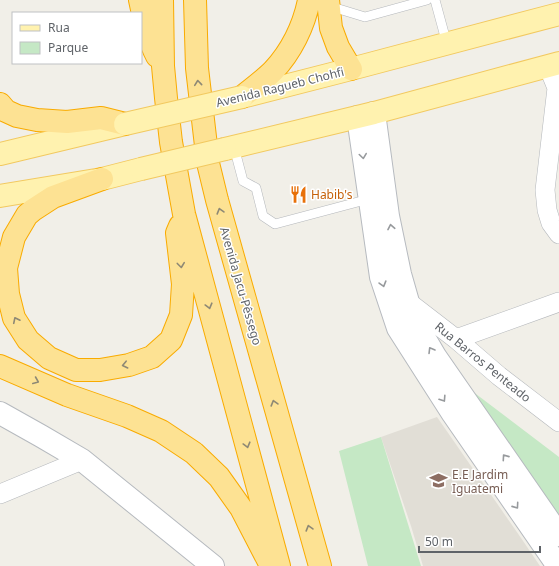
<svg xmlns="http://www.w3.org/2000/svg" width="559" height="566" font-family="'Noto Sans',sans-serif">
  <rect width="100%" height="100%" fill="#f1efe8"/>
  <path fill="#e1ded6" d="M437,417L521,538L540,566H423L411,526L381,437Z"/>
  <path fill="#c5e8c5" d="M472,391L559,457V518Z
    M381,437L421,566H368L339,451Z"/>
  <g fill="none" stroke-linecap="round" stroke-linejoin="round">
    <defs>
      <path id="lane" d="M435,0L447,44
        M329,6L365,17L427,0
        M234,147L243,181L256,188L263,216L275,224L369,199"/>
      <path id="street" d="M548,66L557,88L545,190L547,210L551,223L559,234
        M408,302L456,339L499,376L559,422
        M456,339L559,302
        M0,494L82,460"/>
      <path id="secondary" d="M374,113L388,216L400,274L408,302L421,332L435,356L559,535
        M358,117L381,277L398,328L453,414L558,566
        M0,413L41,436L82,460L213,566"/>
      <path id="primary" d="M242,97L351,69L559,14
        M225,149L374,113L559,63
        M0,154L125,124
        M0,196L102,179L141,169"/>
      <path id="highway" d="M140,0C144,19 148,39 157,56
        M162,0L163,66L166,98L171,142L184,214L279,566
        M195,0L197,68L208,163L217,200L320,566
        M328,0L331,28L338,47L351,69
        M242,97C253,88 264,80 273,71C291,52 304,26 309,0
        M0,104L6,111L17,116L37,120L67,122L101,118L125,124
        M102,179L53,197L33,210L27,215L14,237L6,268L8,294L14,318L28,340L49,358L76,370H100L129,365L152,357L171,340L181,315L183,284L177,233L180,226
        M0,366L67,395L127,416L161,431L194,453L219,477L241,508L268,560"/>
    </defs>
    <use href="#lane" stroke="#b5b8bc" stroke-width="10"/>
    <use href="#street" stroke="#b5b8bc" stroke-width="20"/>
    <use href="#secondary" stroke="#b6babf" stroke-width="24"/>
    <use href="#primary" stroke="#f2c960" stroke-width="24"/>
    <use href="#highway" stroke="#f9ab00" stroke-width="24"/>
    <use href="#lane" stroke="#fff" stroke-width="9"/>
    <use href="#street" stroke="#fff" stroke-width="19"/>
    <use href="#secondary" stroke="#fff" stroke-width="22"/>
    <use href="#primary" stroke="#fff2af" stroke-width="22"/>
    <use href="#highway" stroke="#fde293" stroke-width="22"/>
    <defs>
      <path id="primary-bridge" d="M125,124L242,97
        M141,169L225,149"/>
    </defs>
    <use href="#primary-bridge" stroke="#f2c960" stroke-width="24" stroke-linecap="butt"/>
    <use href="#primary-bridge" stroke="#fff2af" stroke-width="22"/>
  </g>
  <defs><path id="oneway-chevron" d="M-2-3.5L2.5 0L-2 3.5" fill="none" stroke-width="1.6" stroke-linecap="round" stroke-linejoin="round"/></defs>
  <g stroke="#8e8975">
    <use href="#oneway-chevron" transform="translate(198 83) rotate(-96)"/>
    <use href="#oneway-chevron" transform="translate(220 211) rotate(-106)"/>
    <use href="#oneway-chevron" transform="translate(181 265) rotate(83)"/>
    <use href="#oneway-chevron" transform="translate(209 306) rotate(75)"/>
    <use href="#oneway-chevron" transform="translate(16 320) rotate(-116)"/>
    <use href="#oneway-chevron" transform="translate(125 365) rotate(167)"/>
    <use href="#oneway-chevron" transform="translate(36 381) rotate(23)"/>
    <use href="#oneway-chevron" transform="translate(274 403) rotate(-106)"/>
    <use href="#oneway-chevron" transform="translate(247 445) rotate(75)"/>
    <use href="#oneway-chevron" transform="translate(309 528) rotate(-106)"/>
  </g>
  <g stroke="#979a9d">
    <use href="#oneway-chevron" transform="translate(363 156) rotate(82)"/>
    <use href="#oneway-chevron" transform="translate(391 227) rotate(-101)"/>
    <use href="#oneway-chevron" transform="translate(383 284) rotate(74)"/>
    <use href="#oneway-chevron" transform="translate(431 350) rotate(-121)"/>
    <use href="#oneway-chevron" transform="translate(443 399) rotate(57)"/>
    <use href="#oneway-chevron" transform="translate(505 457) rotate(-125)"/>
    <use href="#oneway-chevron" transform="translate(516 506) rotate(55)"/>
  </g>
  <defs>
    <symbol id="restaurant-bare" viewBox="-9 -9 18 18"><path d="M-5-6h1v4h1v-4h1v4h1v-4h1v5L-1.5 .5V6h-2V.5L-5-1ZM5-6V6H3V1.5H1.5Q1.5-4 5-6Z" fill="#e8710a" stroke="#fff" stroke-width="2.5" paint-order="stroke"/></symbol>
    <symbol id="school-bare" viewBox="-9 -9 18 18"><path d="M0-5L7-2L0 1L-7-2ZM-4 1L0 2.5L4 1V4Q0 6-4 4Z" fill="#8d6e63" stroke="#fff" stroke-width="2.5" paint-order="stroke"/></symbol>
  </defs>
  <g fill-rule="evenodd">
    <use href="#restaurant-bare" x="286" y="182" width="25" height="25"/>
    <use href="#school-bare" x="426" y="468" width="25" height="25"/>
  </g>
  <g text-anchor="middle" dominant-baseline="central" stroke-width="3" stroke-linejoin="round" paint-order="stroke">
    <g font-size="12" fill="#5f6368" stroke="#fff">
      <text transform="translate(280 87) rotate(-14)">Avenida Ragueb Chohfi</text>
      <text transform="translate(241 286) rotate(74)">Avenida Jacu-Pêssego</text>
      <text transform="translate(483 362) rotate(39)">Rua Barros Penteado</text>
    </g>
    <g font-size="12" fill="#c56008" stroke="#fff" text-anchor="start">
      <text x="311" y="194">Habib's</text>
    </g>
    <g font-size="12" fill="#785e54" stroke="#fff" text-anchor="start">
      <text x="452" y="474">E.E Jardim<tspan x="452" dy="14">Iguatemi</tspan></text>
    </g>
  </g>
  <rect x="12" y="12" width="130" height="52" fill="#ffffff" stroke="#bfc1c3"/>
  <rect x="20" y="25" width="20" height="6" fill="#fff2af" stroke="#bfc1c3"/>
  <text x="48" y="32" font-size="12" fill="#5f6368">Rua</text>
  <rect x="20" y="42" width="20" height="12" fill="#c5e8c5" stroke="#bfc1c3"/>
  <text x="48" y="52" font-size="12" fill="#5f6368">Parque</text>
  <path d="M419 546v6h121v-6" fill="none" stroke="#5f6368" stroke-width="2"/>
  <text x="425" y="546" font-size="12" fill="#5f6368" stroke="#ffffff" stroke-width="3" paint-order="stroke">50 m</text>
</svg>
